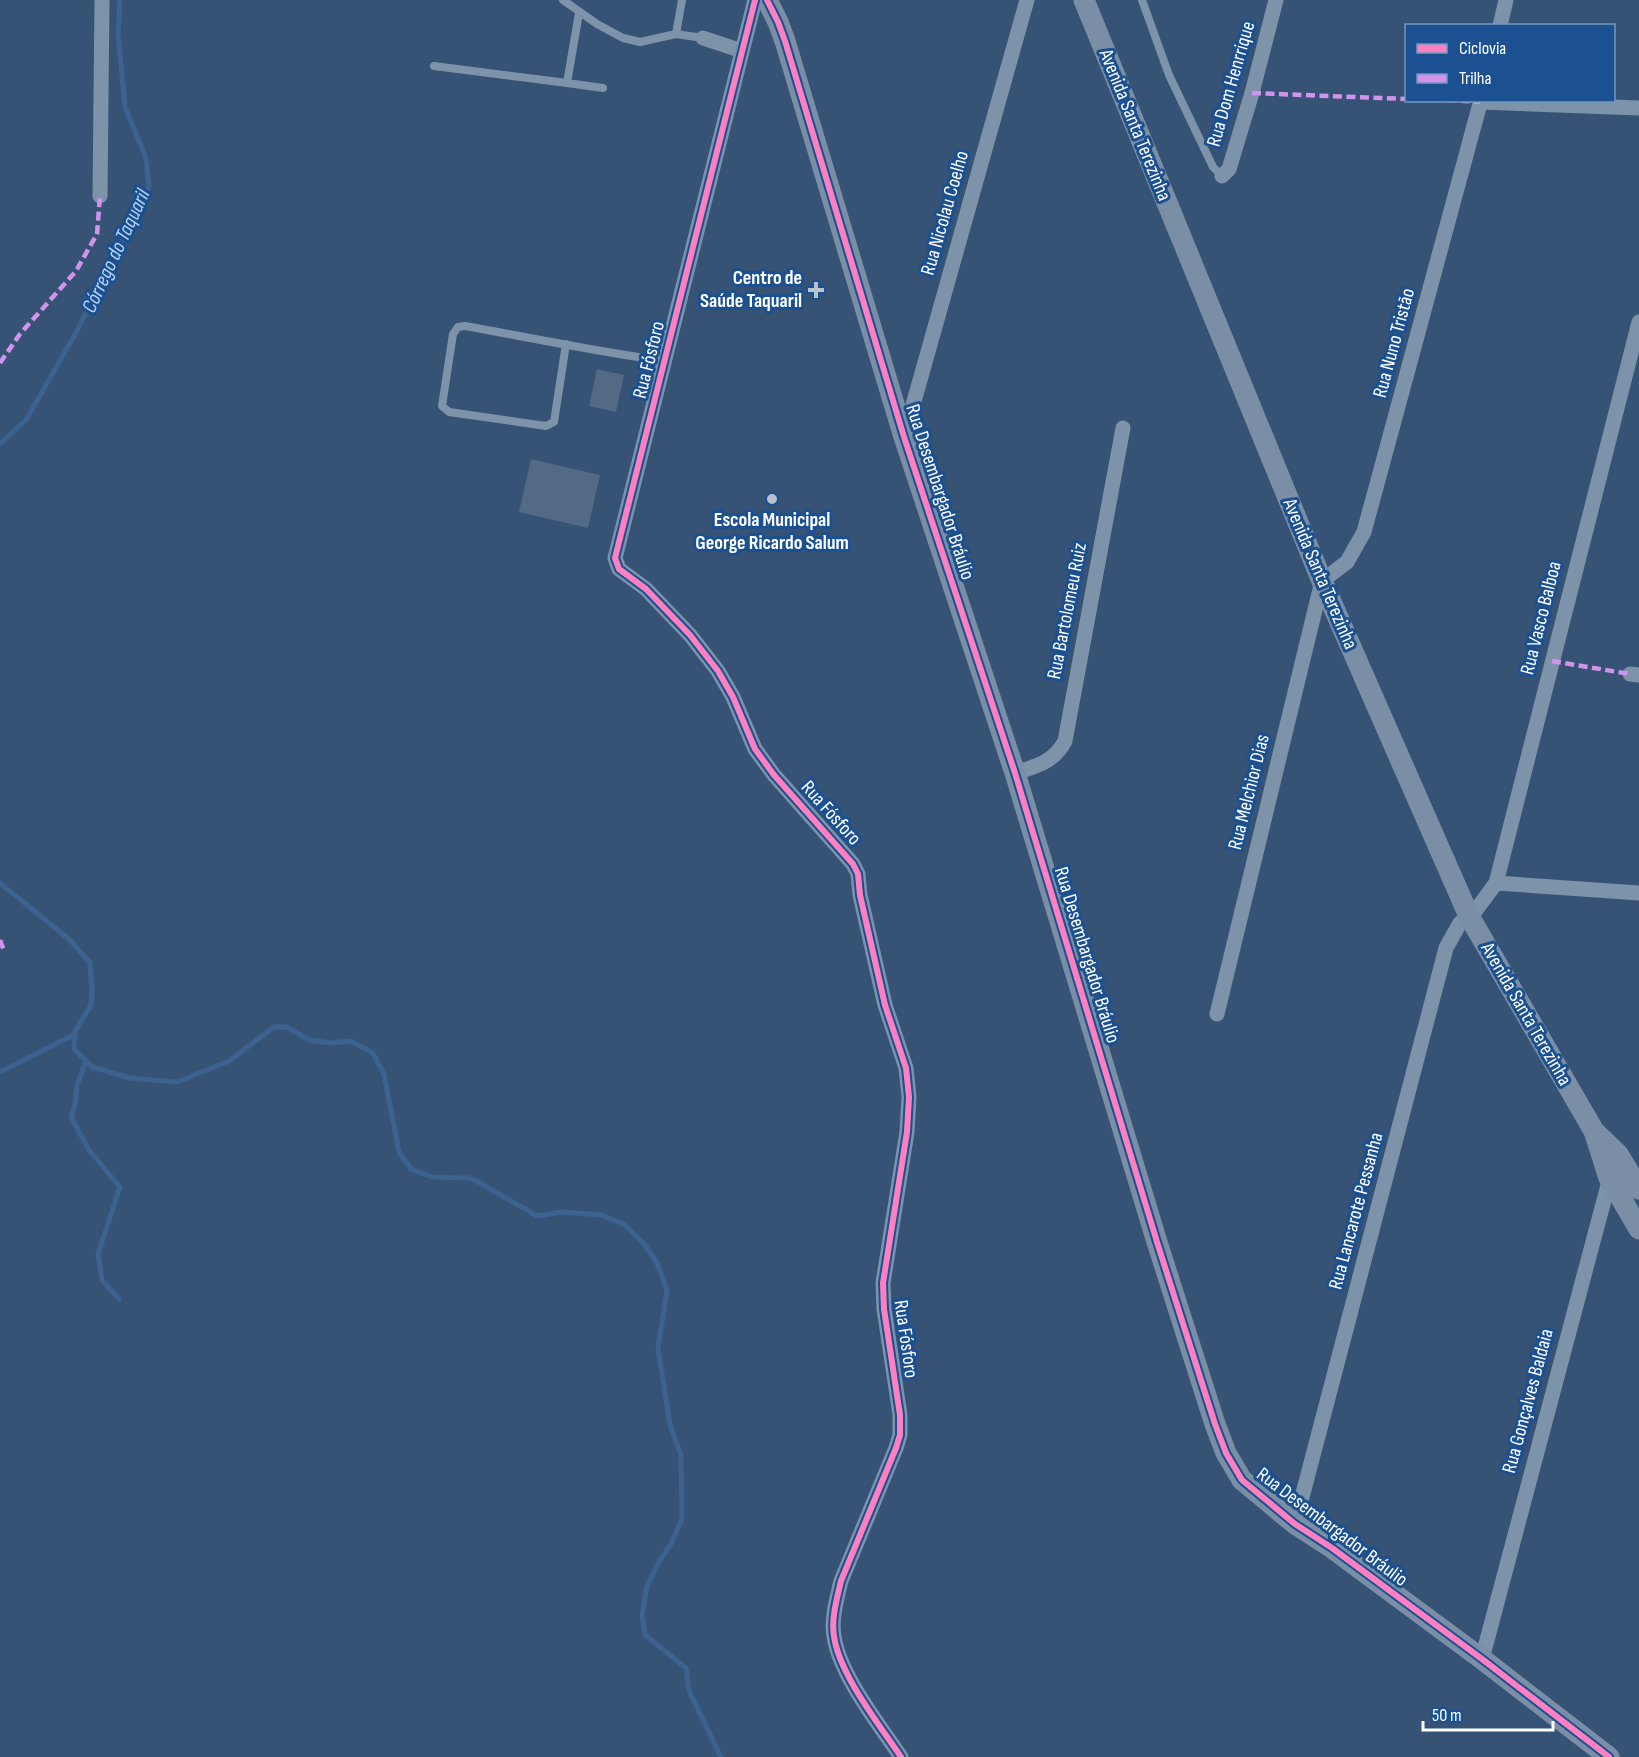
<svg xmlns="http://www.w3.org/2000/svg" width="1639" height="1757" font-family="'Sofia Sans Condensed',sans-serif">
  <rect width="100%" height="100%" fill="#365376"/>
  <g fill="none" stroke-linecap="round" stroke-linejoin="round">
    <path stroke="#3c628f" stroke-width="5" d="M0,444L26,420L78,329L149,187L146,158L125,107L118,33L120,0
      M0,883L70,940L90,963L92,990L91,1005L75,1031L74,1049L92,1067L130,1078L177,1082L229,1061L274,1027H287L309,1040L331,1043L351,1041L373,1053L384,1074L399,1152L411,1169L432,1177L469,1178L480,1183L537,1216L563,1212L602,1215L625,1225L645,1245L657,1263L667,1290L658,1348L670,1425L681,1455L682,1519L671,1544L658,1563L647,1586L642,1615L645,1635L686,1668L689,1691L721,1757
      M86,1061L77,1085L75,1104L71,1117L89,1150L120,1187L98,1254L102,1280L119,1299
      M0,1072L75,1034"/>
  </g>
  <path fill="#536a86" d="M597,369L624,375L616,412L589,406Z
    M531,459L600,475L588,528L519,512Z"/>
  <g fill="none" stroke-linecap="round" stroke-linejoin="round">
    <path stroke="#7d93a9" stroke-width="8" d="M563,0L597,24L623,38L640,42L676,34L703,38
      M1142,0L1169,75L1213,167L1222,176
      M676,34L682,0
      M434,66L567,83L579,13
      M567,83L603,88
      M566,344L554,422L546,426L449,412L442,406L453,334L458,327L465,326C532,338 598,352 665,361"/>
    <path stroke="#7d93a9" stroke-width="15" d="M755,0L615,558L619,569L646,589L690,635L718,671L733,697L755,749L774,775L853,864L858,874L860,895L885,1005L906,1068L909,1097L907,1132L883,1283L884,1309L900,1415V1435L896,1448L841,1581C837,1598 831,1619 834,1636C839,1674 879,1724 901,1757
      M1500,26L1506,0
      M703,38L742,51
      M1480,102L1639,108
      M1222,176L1229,169L1252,93L1276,0
      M100,196L102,0
      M904,437L1027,0
      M1630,674L1639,675
      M1015,773C1037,766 1054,762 1065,741L1123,428
      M1496,883L1639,893
      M1217,1014L1322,581L1347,562L1364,532L1481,100
      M1295,1524L1446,948L1460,923L1476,910L1496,883L1639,322
      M1482,1659L1611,1174"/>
    <path stroke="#7a8ea5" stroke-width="21" d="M767,0L778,22L785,41L904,437L1015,773L1157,1242L1215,1424L1226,1453L1242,1480L1295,1524L1332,1548L1482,1659L1609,1757
      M1084,0L1322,581L1469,916L1594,1131L1609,1178L1639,1229
      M1596,1133L1618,1154L1639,1189"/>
    <path stroke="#d193ec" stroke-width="4.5" stroke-dasharray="9 4.5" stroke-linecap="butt" d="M1252,93L1406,99
      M1447,100L1480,102
      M0,363L20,334L76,271L97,234L100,196
      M1552,661L1630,674
      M0,940L4,951"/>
    <defs>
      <path id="cycleway" d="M755,0L615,558L619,569L646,589L690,635L718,671L733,697L755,749L774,775L853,864L858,874L860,895L885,1005L906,1068L909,1097L907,1132L883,1283L884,1309L900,1415V1435L896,1448L841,1581C837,1598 831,1619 834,1636C839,1674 879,1724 901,1757
        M767,0L778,22L785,41L904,437L1015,773L1157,1242L1215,1424L1226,1453L1242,1480L1295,1524L1332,1548L1482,1659L1609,1757"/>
    </defs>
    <use href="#cycleway" stroke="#1b5091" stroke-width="10"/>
    <use href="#cycleway" stroke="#ff80c0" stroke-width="6"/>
  </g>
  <g fill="#b9c3cf" stroke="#1b5091" stroke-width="2">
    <path d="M813 281h6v6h6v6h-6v6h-6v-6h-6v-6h6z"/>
    <circle cx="772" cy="499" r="6"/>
  </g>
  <g text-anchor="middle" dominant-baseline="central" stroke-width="6" stroke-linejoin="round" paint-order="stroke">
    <g font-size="20" fill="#fff" stroke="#1b5091">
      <text transform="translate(1231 84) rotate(-74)">Rua Dom Henrrique</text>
      <text transform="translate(1135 125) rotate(68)">Avenida Santa Terezinha</text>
      <text transform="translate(945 213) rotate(-74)">Rua Nicolau Coelho</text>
      <text transform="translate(1394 343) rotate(-75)">Rua Nuno Tristão</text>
      <text transform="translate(649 360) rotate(-76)">Rua Fósforo</text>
      <text transform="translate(940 492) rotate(72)">Rua Desembargador Bráulio</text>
      <text transform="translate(1320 574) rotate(67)">Avenida Santa Terezinha</text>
      <text transform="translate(1067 611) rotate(-79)">Rua Bartolomeu Ruiz</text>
      <text transform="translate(1541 618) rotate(-76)">Rua Vasco Balboa</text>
      <text transform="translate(1249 792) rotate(-76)">Rua Melchior Dias</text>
      <text transform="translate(831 813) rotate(48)">Rua Fósforo</text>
      <text transform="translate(1087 955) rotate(73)">Rua Desembargador Bráulio</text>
      <text transform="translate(1526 1014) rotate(60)">Avenida Santa Terezinha</text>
      <text transform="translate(1356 1211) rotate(-75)">Rua Lancarote Pessanha</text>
      <text transform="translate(906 1339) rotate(82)">Rua Fósforo</text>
      <text transform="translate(1528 1401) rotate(-75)">Rua Gonçalves Baldaia</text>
      <text transform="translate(1332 1527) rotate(37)">Rua Desembargador Bráulio</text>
    </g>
    <g font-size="20" font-weight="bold" fill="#fff" stroke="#1b5091" text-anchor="end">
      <text x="802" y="278">Centro de<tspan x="802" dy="23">Saúde Taquaril</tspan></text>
      <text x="772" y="520" text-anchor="middle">Escola Municipal<tspan x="772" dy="23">George Ricardo Salum</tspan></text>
    </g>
    <g font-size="21" font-style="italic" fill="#b6d4f5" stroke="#1b5091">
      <text transform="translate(116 251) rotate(-65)">Córrego do Taquaril</text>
    </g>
  </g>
  <rect x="1405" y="24" width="210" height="78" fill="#1b5091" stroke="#7696bd" stroke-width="1.5"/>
  <rect x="1417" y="44" width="30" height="9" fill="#ff80c0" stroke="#7696bd" stroke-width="1.5"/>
  <text x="1459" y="54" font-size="18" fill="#ffffff">Ciclovia</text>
  <rect x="1417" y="74" width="30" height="9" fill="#d193ec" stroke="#7696bd" stroke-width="1.5"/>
  <text x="1459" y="84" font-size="18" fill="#ffffff">Trilha</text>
  <path d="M1423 1721v9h130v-9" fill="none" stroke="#ffffff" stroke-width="3"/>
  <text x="1432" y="1721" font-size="18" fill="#ffffff" stroke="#1b5091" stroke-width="4.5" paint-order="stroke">50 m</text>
</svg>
